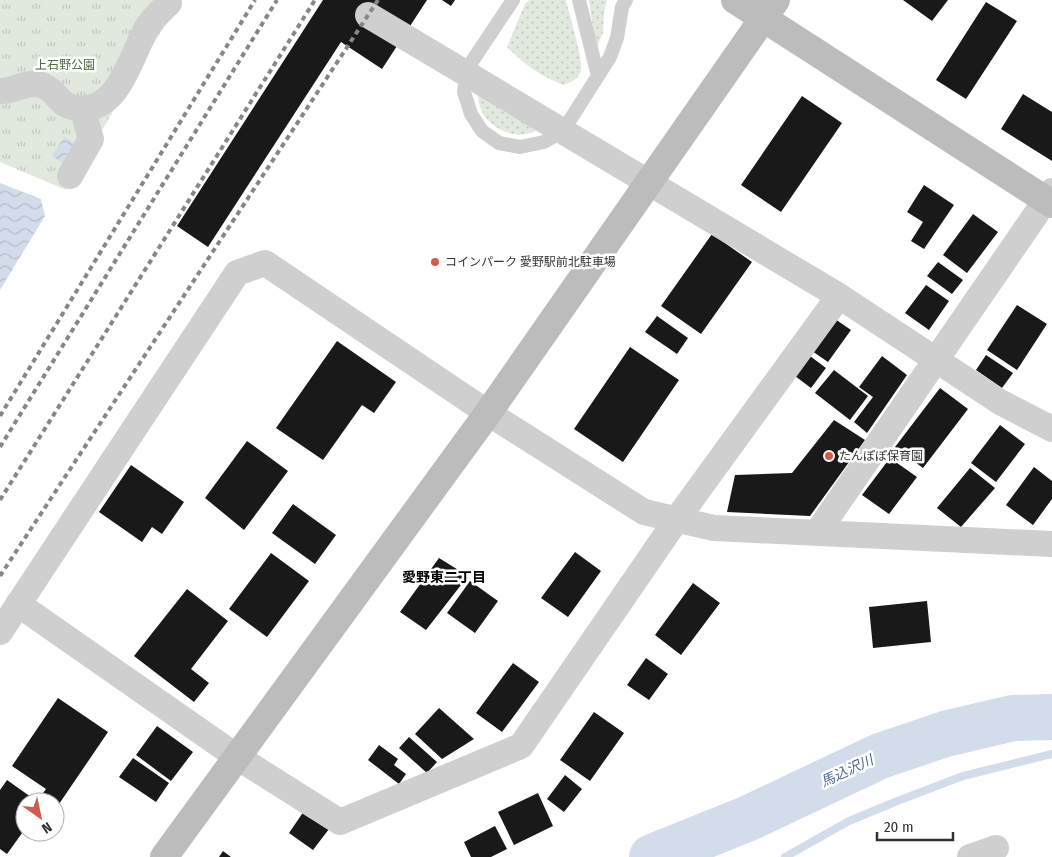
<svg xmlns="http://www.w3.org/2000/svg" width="1052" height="857" font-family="'Fira Sans Condensed','Noto Sans JP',sans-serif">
  <defs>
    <pattern id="grass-dots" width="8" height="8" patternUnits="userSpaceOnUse" patternTransform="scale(1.25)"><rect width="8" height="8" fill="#e1e8dd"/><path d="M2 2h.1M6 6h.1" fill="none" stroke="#c2c7be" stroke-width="1.8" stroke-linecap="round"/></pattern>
    <pattern id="park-tufts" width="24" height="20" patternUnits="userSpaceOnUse" patternTransform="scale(1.25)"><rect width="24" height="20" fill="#e1e8dd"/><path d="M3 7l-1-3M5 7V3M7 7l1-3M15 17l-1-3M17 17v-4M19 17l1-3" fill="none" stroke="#c2c7be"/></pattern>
    <pattern id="water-waves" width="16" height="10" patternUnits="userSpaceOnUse" patternTransform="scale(1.25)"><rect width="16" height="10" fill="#d2dcea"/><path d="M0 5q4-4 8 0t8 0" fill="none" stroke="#b5bdc9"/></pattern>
  </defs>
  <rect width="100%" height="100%" fill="#fff"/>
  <path fill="url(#grass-dots)" d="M530,0H566C569,14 583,58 581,70C579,79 571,82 564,85C540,76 525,65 507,47L525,4Z
    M589,0H607L604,12L603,33L596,48Z
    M478,90L547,125C540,128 533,133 526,134C509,138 487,125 481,109C478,103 479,97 478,90Z"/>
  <path fill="url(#park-tufts)" d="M0,0H166L174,10L66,190L0,162Z"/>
  <path fill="url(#water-waves)" d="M64,137L81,147L69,167L52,156Z
    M0,183L41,199L45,216L0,290Z"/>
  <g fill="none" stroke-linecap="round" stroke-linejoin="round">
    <path stroke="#d2dcea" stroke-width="8" d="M785,857L849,821L900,800L963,776L1052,754"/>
    <path stroke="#d2dcea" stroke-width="46" d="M652,857L749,818L880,756L945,734L1013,718L1052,717"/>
  </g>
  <path fill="#191919" d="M323,0H427L382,69L341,42L208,247L177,226Z
    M442,0H455L451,6Z
    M903,0H948L932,21Z
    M986,2L1017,21L966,99L936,80Z
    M1023,94L1052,112V161L1001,129Z
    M802,96L842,123L781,212L741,185Z
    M924,185L954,205L924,249L911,241L923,222L907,212Z
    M973,214L998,232L967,273L943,255Z
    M712,234L752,262L701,334L661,306Z
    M938,262L963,280L952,294L927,276Z
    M926,285L949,301L929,330L905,313Z
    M1017,305L1047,324L1017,370L987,350Z
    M657,316L688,338L677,354L645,332Z
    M835,319L851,330L828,362L812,351Z
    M337,341L396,382L374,413L362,405L323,460L276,428Z
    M630,347L679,380L623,462L574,429Z
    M986,355L1013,373L1002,388L976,370Z
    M810,356L826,368L811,388L795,376Z
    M882,356L907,375L867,433L854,422L873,397L859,387Z
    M834,370L868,396L850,420L815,393Z
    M940,388L968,409L923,468L895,447Z
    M834,420L865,440L810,516L727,512L735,475L792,473Z
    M1000,425L1025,444L996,482L971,463Z
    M247,441L288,471L244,530L205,498Z
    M890,458L917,477L889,514L862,495Z
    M131,465L184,502L162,534L152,527L142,542L99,512Z
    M1034,467L1052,481V499L1033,525L1006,505Z
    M970,468L995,488L961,527L937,508Z
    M293,504L336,535L315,564L272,533Z
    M575,552L601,571L568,617L541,598Z
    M271,553L309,581L267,637L229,609Z
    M439,558L468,576L426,630L400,612Z
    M470,581L498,601L475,633L447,613Z
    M693,583L720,603L681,655L655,635Z
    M187,589L228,621L191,669L209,683L194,702L134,656Z
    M927,601L931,642L873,648L869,607Z
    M646,658L668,674L649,700L627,685Z
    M513,663L539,682L502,732L476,713Z
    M58,698L108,732L57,807L55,806V802H49L41,796L46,789L12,766Z
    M439,708L474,739L442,759L415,734Z
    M594,712L624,733L590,781L560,760Z
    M157,726L193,752L171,781L136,755Z
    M409,737L437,762L427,773L399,748Z
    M379,745L398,759L394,765L406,774L399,784L368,760Z
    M133,758L169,783L156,802L119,777Z
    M565,775L582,789L564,812L547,799Z
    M7,780L38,802H25V829L7,854L0,849V790Z
    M538,793L553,826L514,845L498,812Z
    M304,811L329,829L313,850L289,833Z
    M495,826L507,849L491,857H471L464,842Z
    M223,851L231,857H219Z"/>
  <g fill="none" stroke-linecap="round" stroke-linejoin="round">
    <path stroke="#cfcfcf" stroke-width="14" d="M513,0L467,69L464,92L471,114L482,131L499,143L520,147L544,142L563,131L610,57L617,38L622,7L626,0
      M579,0L598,76"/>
    <path stroke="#cfcfcf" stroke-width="26" d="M368,15L839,296
      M0,91C14,92 27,80 41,85C59,90 56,108 82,108C119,110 132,54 146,29C152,19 161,11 169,3
      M70,176L91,139L82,108
      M817,533L1052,191
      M18,604L237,757L340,822L521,746L677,519L839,296L1000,402L1052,429
      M0,632L237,273L265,263L488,413L644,512L714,528L1052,544
      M970,857L996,848"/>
    <path stroke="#bcbcbc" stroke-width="28" d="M735,0L1052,204
      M164,857L488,413L776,0"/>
    <path stroke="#878787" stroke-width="4" stroke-dasharray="5 4" stroke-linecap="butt" d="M0,416L255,0
      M0,447L277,0
      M0,500L315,0
      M0,576L378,0"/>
  </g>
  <g fill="#d15b4c" stroke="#fff" stroke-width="2">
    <circle cx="435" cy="262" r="5"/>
    <circle cx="829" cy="456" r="5"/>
  </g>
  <g text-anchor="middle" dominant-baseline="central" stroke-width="5" stroke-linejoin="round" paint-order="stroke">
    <g font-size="12" fill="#4f6a44" stroke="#fff">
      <text x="65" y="65">上石野公園</text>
    </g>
    <g font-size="12" fill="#323232" stroke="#fff" text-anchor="start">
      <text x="445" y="262">コインパーク 愛野駅前北駐車場</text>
      <text x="839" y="456">たんぽぽ保育園</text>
    </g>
    <g font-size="14" font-weight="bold" fill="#000" stroke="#fff">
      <text x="444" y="577">愛野東二丁目</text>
    </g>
    <g font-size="14" font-style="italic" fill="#49668c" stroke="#fff">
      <text transform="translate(847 771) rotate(-25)">馬込沢川</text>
    </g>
  </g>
  <g transform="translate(40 817) rotate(147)"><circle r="24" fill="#ffffff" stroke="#adadad"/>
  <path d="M0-4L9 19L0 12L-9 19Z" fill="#d15b4c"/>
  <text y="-8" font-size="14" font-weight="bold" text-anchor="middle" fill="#323232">N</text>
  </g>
  <path d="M877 832v8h76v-8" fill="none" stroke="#323232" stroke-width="2.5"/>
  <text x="884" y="832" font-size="15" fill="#323232" stroke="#ffffff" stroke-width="4" paint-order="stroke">20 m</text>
</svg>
